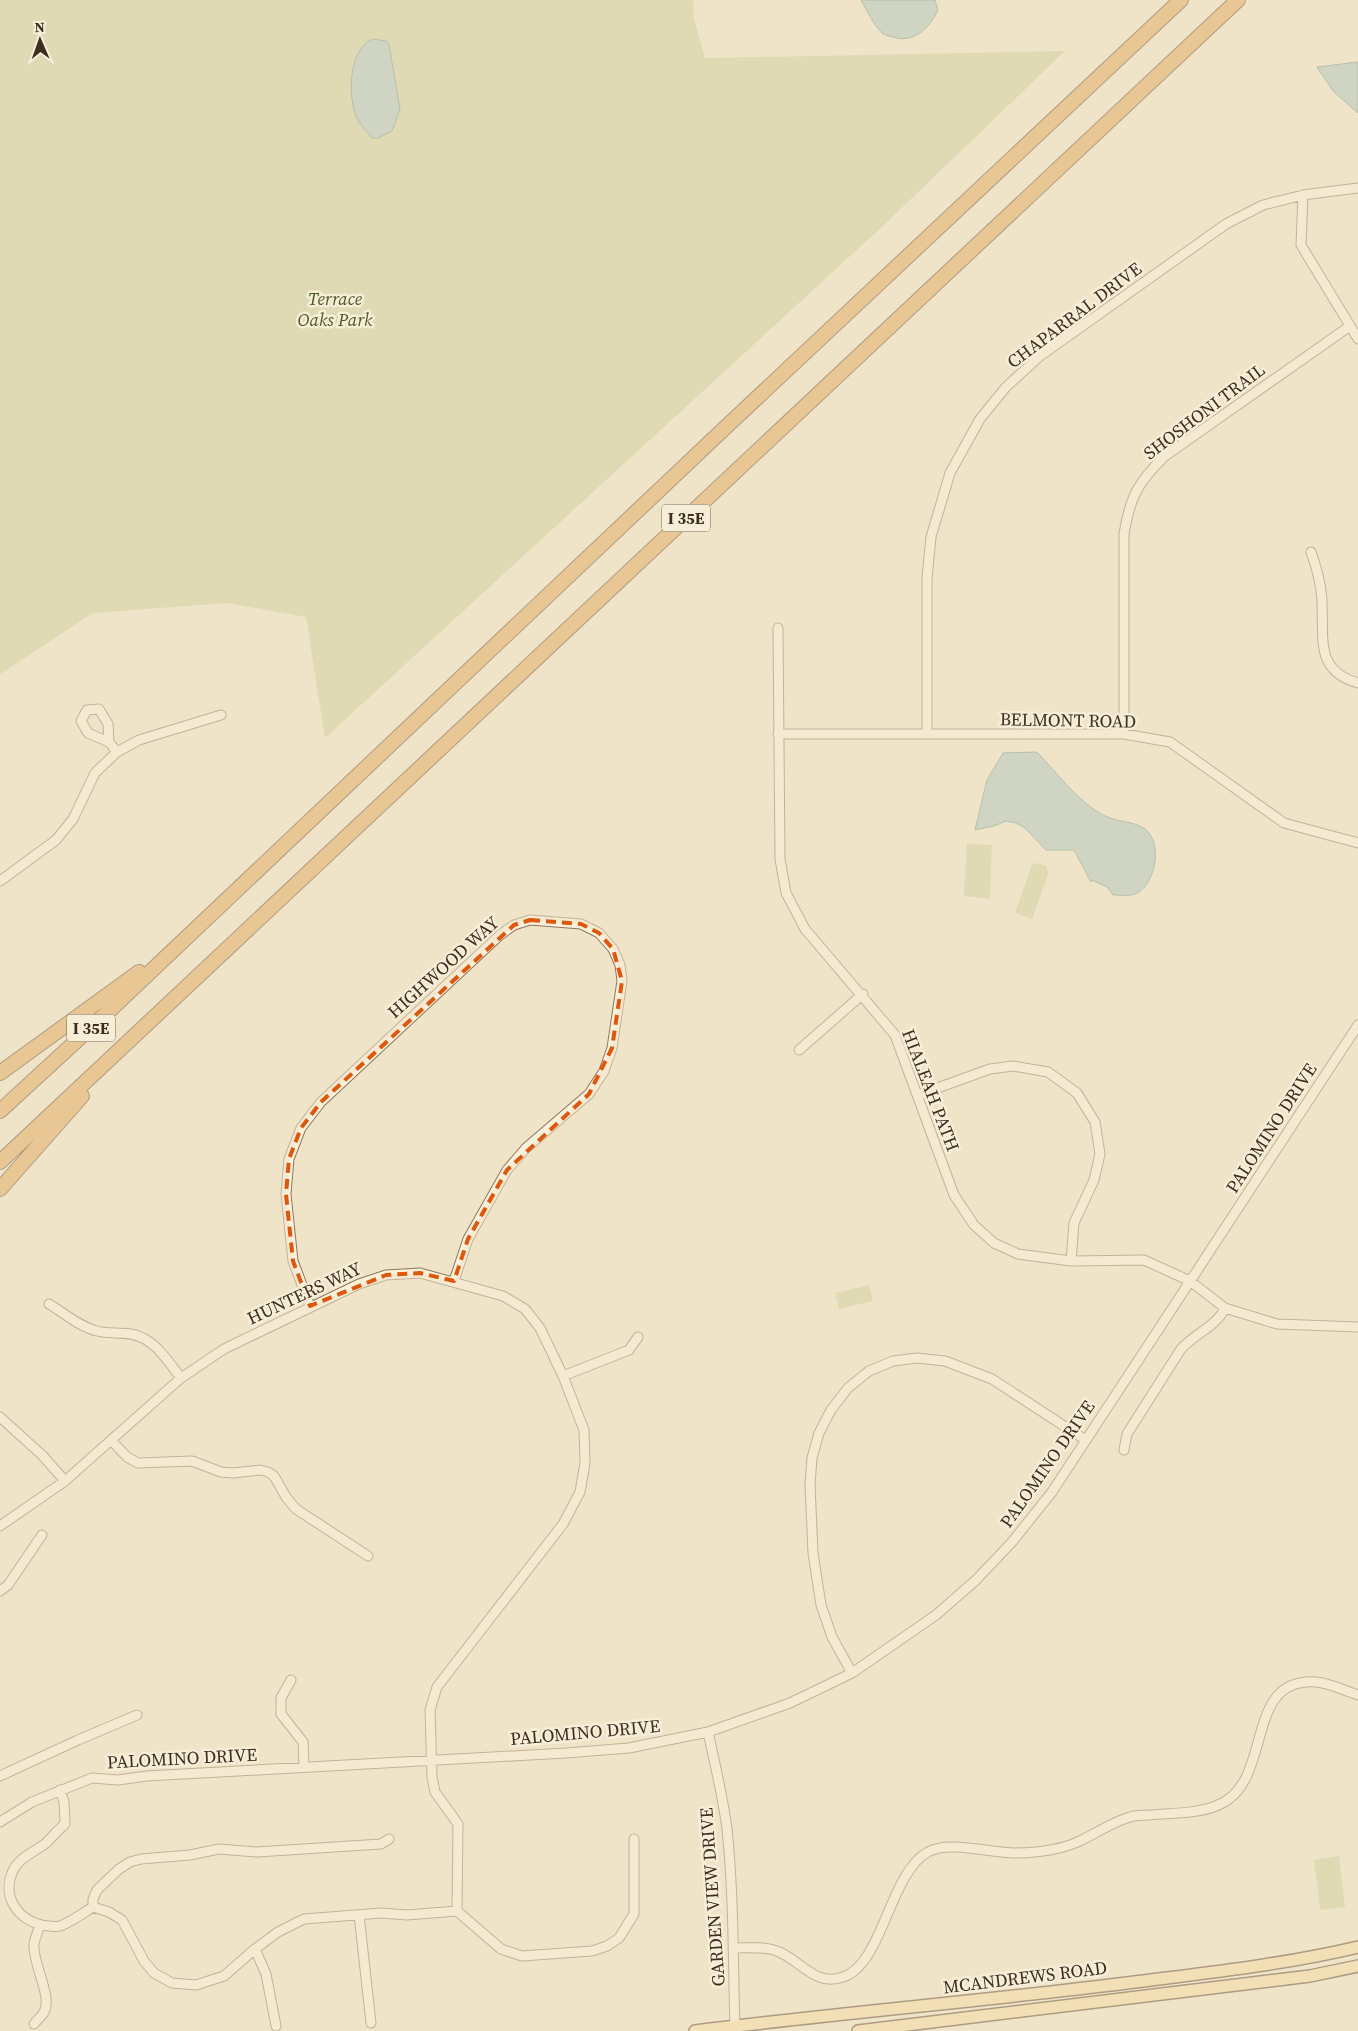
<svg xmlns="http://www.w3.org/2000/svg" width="1358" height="2031" font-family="'Source Serif 4',serif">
  <rect width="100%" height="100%" fill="#f0e4c8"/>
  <path fill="#c9cf9b" d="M0,0H693L694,19L705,58L1065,51L884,225L325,738L306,617L227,603L93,613L0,674Z
    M967,844L992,845L990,899L964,896Z
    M1038,863L1047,867L1048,875L1032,919L1015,913L1032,865Z
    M869,1285L873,1301L839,1309L835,1293Z
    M1339,1856L1345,1907L1320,1910L1314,1860Z"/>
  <path fill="#a9c4bc" stroke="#6f938a" d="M861,0H935L938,10C930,28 913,44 893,37C889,36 885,35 882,33C873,24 867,11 861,0Z
    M373,39L386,41L389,45L400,109L392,131L378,138H372C367,132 359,124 356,116C348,96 348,49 373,39Z
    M1358,62V113L1333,91L1317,67Z
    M1037,752C1056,772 1084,809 1110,818C1123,823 1139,821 1149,833C1161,848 1155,881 1139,892C1132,897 1121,895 1113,895L1107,887L1092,880L1091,882L1074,850H1046L1025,828L1016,823L1006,821L994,826L975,830L987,780L1003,753Z"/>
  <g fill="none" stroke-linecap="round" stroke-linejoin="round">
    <defs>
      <path id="minor" d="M1303,195L1301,245L1358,339
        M1311,552C1317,569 1322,586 1322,604C1324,639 1315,671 1358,683
        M778,628L780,859L786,893L805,929L895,1035L954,1195L974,1225L994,1243L1018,1254L1071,1261L1144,1260L1190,1281L1225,1308L1277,1324L1358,1327
        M778,734H1124L1170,742L1284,823L1358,843
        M927,734V578L931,537L950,473L980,419L1006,387L1040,356L1226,224L1263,205L1303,195L1358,188
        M1124,734V534C1130,497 1138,482 1165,456L1350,326
        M109,742L88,733L81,721L87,710L99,709L108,724L109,742L117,752
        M0,881L56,840L73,819L95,773L117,752L139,740L221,715
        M799,1050L863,994
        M918,1095L990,1069L1013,1066L1048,1072L1077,1093L1095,1122L1100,1154L1094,1180L1074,1223L1071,1261
        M49,1304C64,1313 80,1327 97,1331C112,1335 128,1330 143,1338C159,1346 170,1364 181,1378
        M310,1306L293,1261L286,1194L289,1159L301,1128L321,1102L500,935L514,925L530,920L581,924L599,933L613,949L620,965L622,981L612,1048L604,1071L589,1094L526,1148L507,1170L468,1239L454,1281
        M563,1376L629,1350L638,1337
        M0,1417L42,1455L65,1481
        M111,1440L127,1457L138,1463L192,1461L221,1472L233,1473L260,1470L268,1472L274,1476L286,1497L296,1509L368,1556
        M1124,1450L1127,1434L1181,1349C1194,1334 1217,1326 1225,1308
        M0,1526L65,1481L181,1378L224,1349L359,1284L386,1275L420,1273L503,1296L525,1309L540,1328L563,1376L584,1430L585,1463L580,1492L563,1524L437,1687L430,1710L432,1777L435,1792L458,1824L457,1911
        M0,1591L8,1585L42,1535
        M852,1673L832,1637L821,1605L813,1553L810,1485L812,1458L819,1433L831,1410L848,1388L869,1371L893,1361L917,1358L945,1361L992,1379L1084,1439
        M291,1680L281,1698V1714L303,1742L304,1766
        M708,1732C715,1764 723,1797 727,1829C734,1896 733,1964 735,2031
        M0,1776L78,1740L137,1715
        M60,1790L64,1802L65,1824C58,1830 52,1837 46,1843C35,1852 17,1858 12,1873C1,1900 22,1924 49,1926C52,1926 57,1927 60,1926C71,1922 83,1913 93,1907L109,1912L122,1920L144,1961L154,1973L172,1983L196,1985L224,1976L255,1949L278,1932L304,1919L381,1913L407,1915L457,1911
        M0,1822L32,1802L92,1778L118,1780L147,1776L566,1753L629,1748L708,1732L790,1703L852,1673L936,1615L976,1580L1012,1542L1052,1492L1358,1025
        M93,1907V1899L97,1890L119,1869L130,1862L141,1859L190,1855L219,1849L257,1852L381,1844L389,1839
        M457,1911L501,1949L522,1956L592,1951L607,1946L619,1938L634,1914V1839
        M359,1915L371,2023
        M733,1948C746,1948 765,1946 777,1951C801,1960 814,1987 843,1977C883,1964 890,1872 928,1852C948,1840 991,1853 1014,1853C1036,1853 1060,1850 1080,1841C1096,1833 1113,1822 1130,1817C1136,1815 1143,1815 1150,1815C1172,1813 1195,1814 1216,1806C1276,1784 1241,1677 1316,1682C1330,1683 1345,1691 1358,1695
        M255,1949L266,1974L276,2026
        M34,2024C37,2020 42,2016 44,2012C53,1997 32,1963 34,1944C35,1938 38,1931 40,1925"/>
      <path id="major" d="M695,2031C839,2013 983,2001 1127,1983C1204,1973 1282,1965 1358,1947
        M858,2031L1310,1976L1358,1966"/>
      <path id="highway" d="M0,1073L139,972
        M0,1111L110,1010L728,425L1181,0
        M0,1162L1238,0
        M0,1189L82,1096"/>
    </defs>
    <use href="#minor" stroke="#8d765c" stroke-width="11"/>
    <use href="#major" stroke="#5b4430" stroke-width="14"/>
    <use href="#highway" stroke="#5b4430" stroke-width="16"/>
    <use href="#minor" stroke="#faf1dc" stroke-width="9"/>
    <use href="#major" stroke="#f3d9a0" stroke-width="11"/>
    <use href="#highway" stroke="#e0a458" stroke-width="14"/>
  </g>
  <path d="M0 0H1358V2031H0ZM530,920L581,924L599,933L613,949L622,981L612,1048L589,1094L507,1170L468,1239L454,1281L420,1273L386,1275L310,1306L293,1261L286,1194L289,1159L301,1128L321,1102L514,925Z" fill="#f0e4c8" fill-opacity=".55" fill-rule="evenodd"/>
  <path fill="none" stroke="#df570d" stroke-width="4" stroke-dasharray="10 6" stroke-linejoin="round" d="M530,920L581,924L599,933L613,949L622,981L612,1048L589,1094L507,1170L468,1239L454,1281L420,1273L386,1275L310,1306L293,1261L286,1194L289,1159L301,1128L321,1102L514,925Z"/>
  <g text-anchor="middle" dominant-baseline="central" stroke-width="5" stroke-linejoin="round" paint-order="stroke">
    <g fill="#f7eed8" stroke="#756857" stroke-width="1">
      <rect x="662" y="504.5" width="48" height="27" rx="4"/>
      <rect x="67" y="1014.5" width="48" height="27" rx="4"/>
    </g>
    <g font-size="16" font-weight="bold" fill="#3d2e20">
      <text x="686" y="518">I 35E</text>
      <text x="91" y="1028">I 35E</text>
    </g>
    <g font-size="18" font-style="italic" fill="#4d5a26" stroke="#f7eed8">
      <text x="335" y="298">Terrace<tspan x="335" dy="21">Oaks Park</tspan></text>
    </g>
    <g font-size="18" fill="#3d2e20" stroke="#f7eed8">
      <text transform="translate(1074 315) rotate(-37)">CHAPARRAL DRIVE</text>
      <text transform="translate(1204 411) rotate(-37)">SHOSHONI TRAIL</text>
      <text transform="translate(1068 720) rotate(1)">BELMONT ROAD</text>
      <text transform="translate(443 967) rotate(-42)">HIGHWOOD WAY</text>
      <text transform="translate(931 1090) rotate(69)">HIALEAH PATH</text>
      <text transform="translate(1271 1128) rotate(-57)">PALOMINO DRIVE</text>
      <text transform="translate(304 1293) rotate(-25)">HUNTERS WAY</text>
      <text transform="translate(1047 1464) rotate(-55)">PALOMINO DRIVE</text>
      <text transform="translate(585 1732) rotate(-5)">PALOMINO DRIVE</text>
      <text transform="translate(182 1758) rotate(-3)">PALOMINO DRIVE</text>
      <text transform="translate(712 1897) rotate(-94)">GARDEN VIEW DRIVE</text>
      <text transform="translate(1025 1977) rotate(-7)">MCANDREWS ROAD</text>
    </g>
  </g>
  <g transform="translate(40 40) rotate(358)" stroke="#f7eed8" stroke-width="4" paint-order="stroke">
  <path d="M0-4L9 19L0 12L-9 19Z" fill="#3d2e20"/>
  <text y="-8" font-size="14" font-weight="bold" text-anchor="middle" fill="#3d2e20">N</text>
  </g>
</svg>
